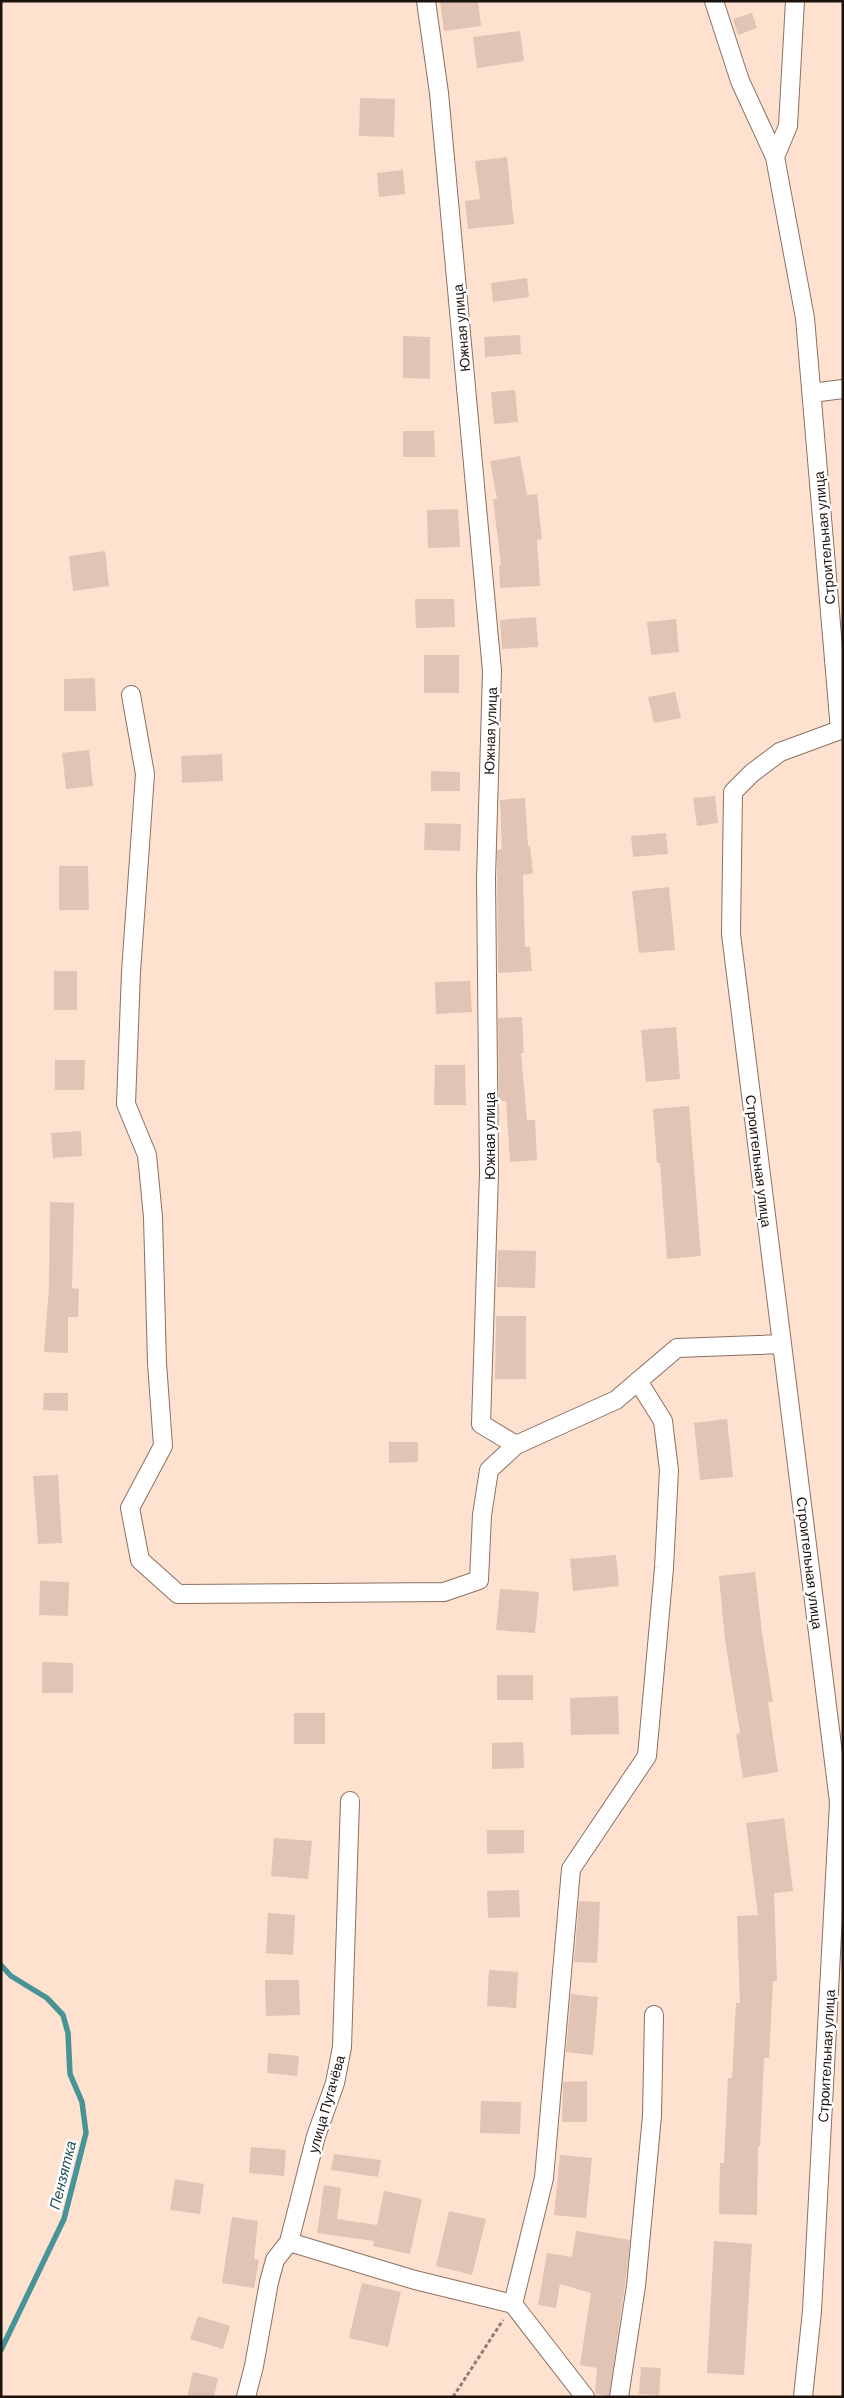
<svg xmlns="http://www.w3.org/2000/svg" width="844" height="2398" font-family="Barlow,sans-serif">
  <rect width="100%" height="100%" fill="#ffe1d0"/>
  <g fill="none" stroke-linecap="round" stroke-linejoin="round">
    <path stroke="#469496" stroke-width="5.5" d="M1,1965L11,1976L47,1998L63,2015L68,2033L70,2074L82,2102L86,2133L64,2219L1,2350"/>
  </g>
  <path fill="#e1c4b3" d="M440,1H478L481,26L444,31Z
    M752,13L757,28L738,35L733,19Z
    M520,31L524,61L477,68L473,37Z
    M360,98L395,99L394,137L359,136Z
    M507,157L514,224L468,229L465,201L480,199L475,161Z
    M403,170L405,194L379,197L377,173Z
    M527,278L529,297L493,302L491,283Z
    M520,335L521,354L485,357L484,337Z
    M403,336L430,337V379L403,378Z
    M515,390L518,422L494,424L491,392Z
    M403,431H434L435,457H403Z
    M520,456L527,495L537,494L542,539L537,540L540,586L500,588L499,565H501L493,499H497L490,461Z
    M458,509L460,547L428,548L427,510Z
    M105,551L109,586L73,591L69,556Z
    M415,599H454L455,627L416,628Z
    M536,617L538,647L502,649L500,620Z
    M676,619L679,652L651,655L647,622Z
    M424,655H459V693H424Z
    M95,678L96,711H64V679Z
    M675,692L681,718L654,723L648,697Z
    M89,750L93,786L66,789L62,753Z
    M222,754L223,781L182,783L181,756Z
    M431,771L460,772V791H431Z
    M715,796L718,823L697,826L693,798Z
    M525,798L528,846H530L533,873L523,875L525,947H530L532,971L498,973L497,850L502,849L500,800Z
    M425,823L461,824L460,851L424,850Z
    M666,833L668,854L633,857L631,836Z
    M59,866H88L89,910H59Z
    M669,887L675,950L639,953L632,891Z
    M54,971H77V1010H54Z
    M470,981L472,1012L436,1014L435,982Z
    M522,1017L524,1053H521L527,1120H535L537,1160L510,1162L506,1101H499L498,1018Z
    M676,1027L680,1079L646,1082L641,1030Z
    M55,1060H85L84,1090H55Z
    M435,1065H465L466,1105H434Z
    M689,1106L701,1256L667,1259L660,1163H657L653,1109Z
    M81,1131L82,1156L53,1158L51,1133Z
    M50,1202L74,1203L72,1288L79,1289L78,1317H68V1353L44,1352L49,1287Z
    M498,1250L536,1251L535,1288L497,1287Z
    M496,1316H526V1379H495Z
    M44,1393H68V1411L43,1410Z
    M727,1419L733,1477L700,1480L694,1423Z
    M389,1442H418V1462L389,1463Z
    M58,1475L62,1543L38,1544L33,1476Z
    M616,1555L619,1586L573,1591L570,1559Z
    M755,1572L762,1633L773,1702H768L778,1772L743,1778L736,1734L740,1733L725,1640L719,1576Z
    M40,1581L69,1582L68,1616L39,1615Z
    M500,1589L539,1592L535,1633L496,1630Z
    M42,1662L73,1663V1693H42Z
    M497,1675H533V1700H497Z
    M618,1696L619,1734L571,1735L570,1698Z
    M294,1713H325V1744H294Z
    M523,1742L524,1768L492,1769V1743Z
    M784,1818L793,1891L774,1893L777,1981H773L769,2058H764L760,2146H758L757,2215L719,2214L720,2163H724L728,2078H732L736,2003H740L737,1916L758,1915L746,1823Z
    M487,1830H524V1853L487,1854Z
    M274,1838L312,1841L308,1879L271,1876Z
    M519,1890L520,1917L488,1918L487,1891Z
    M579,1901L600,1902L597,1963L574,1962Z
    M268,1913L295,1915L293,1955L266,1953Z
    M489,1970L518,1972L516,2008L487,2006Z
    M265,1980H299L300,2015L266,2016Z
    M571,1994L598,1997L593,2055L566,2052Z
    M268,2053L299,2056L297,2076L267,2073Z
    M587,2081V2122H562L563,2082Z
    M481,2101L521,2102L520,2134L480,2133Z
    M251,2147L286,2150L284,2176L249,2173Z
    M334,2154L381,2160L378,2177L331,2170Z
    M560,2155L592,2158L586,2218L554,2215Z
    M175,2179L204,2184L200,2214L170,2210Z
    M324,2185L341,2188L337,2219L377,2225L384,2191L422,2199L410,2254L373,2246L374,2241L317,2233Z
    M449,2211L486,2219L472,2275L436,2266Z
    M232,2217L258,2221L254,2259L259,2260L254,2288L222,2283Z
    M576,2231L630,2240L625,2285L609,2397L595,2393L597,2368L580,2365L591,2293L560,2284L556,2308L538,2305L547,2253L572,2257Z
    M714,2241L752,2244L744,2375L707,2373Z
    M362,2283L401,2292L388,2347L349,2338Z
    M198,2316L230,2326L223,2349L190,2339Z
    M641,2367L661,2368L659,2395L639,2394Z
    M193,2372L218,2378L214,2397H187Z"/>
  <g fill="none" stroke-linecap="round" stroke-linejoin="round">
    <defs>
      <path id="minor" d="M426,1L439,93L492,671L486,878L489,1173L481,1424L516,1445
        M714,1L740,81L775,157L805,318L840,730L780,752L752,773L733,792L731,934L839,1802L812,2311L803,2397
        M775,157L788,126L795,1
        M812,393L843,389
        M131,695L145,774L131,972L126,1104L147,1155L153,1217L157,1363L163,1446L130,1508L140,1560L178,1594L444,1592L479,1580L482,1515L489,1470L516,1445L616,1400L677,1348L782,1344
        M289,2242L415,2280L513,2304
        M246,2397L254,2366L269,2282L275,2260L289,2242L316,2136L335,2083L342,2047L350,1801
        M585,2397L513,2304L544,2178L571,1869L647,1756L664,1568L669,1470L663,1421L638,1381
        M619,2397L636,2286L652,2116L654,2015"/>
    </defs>
    <use href="#minor" stroke="#8b7162" stroke-width="20"/>
    <path stroke="#927e72" stroke-width="3" stroke-dasharray="4 2.5" stroke-linecap="butt" d="M453,2397L503,2320"/>
    <use href="#minor" stroke="#fff" stroke-width="18"/>
  </g>
  <g text-anchor="middle" dominant-baseline="central" stroke-width="5" stroke-linejoin="round" paint-order="stroke">
    <g font-size="14" fill="#1d130d" stroke="#fff">
      <text transform="translate(461 328) rotate(-95)">Южная улица</text>
      <text transform="translate(824 538) rotate(-95)">Строительная улица</text>
      <text transform="translate(490 731) rotate(-88)">Южная улица</text>
      <text transform="translate(489 1136) rotate(-90)">Южная улица</text>
      <text transform="translate(759 1161) rotate(83)">Строительная улица</text>
      <text transform="translate(810 1563) rotate(83)">Строительная улица</text>
      <text transform="translate(826 2056) rotate(-87)">Строительная улица</text>
      <text transform="translate(326 2104) rotate(-74)">улица Пугачёва</text>
    </g>
    <g font-size="15" font-style="italic" fill="#1f5254" stroke="#fff">
      <text transform="translate(62 2175) rotate(-76)">Пензятка</text>
    </g>
  </g>
  <rect width="844" height="2398" fill="none" stroke="#1d130d" stroke-width="5"/>
</svg>
